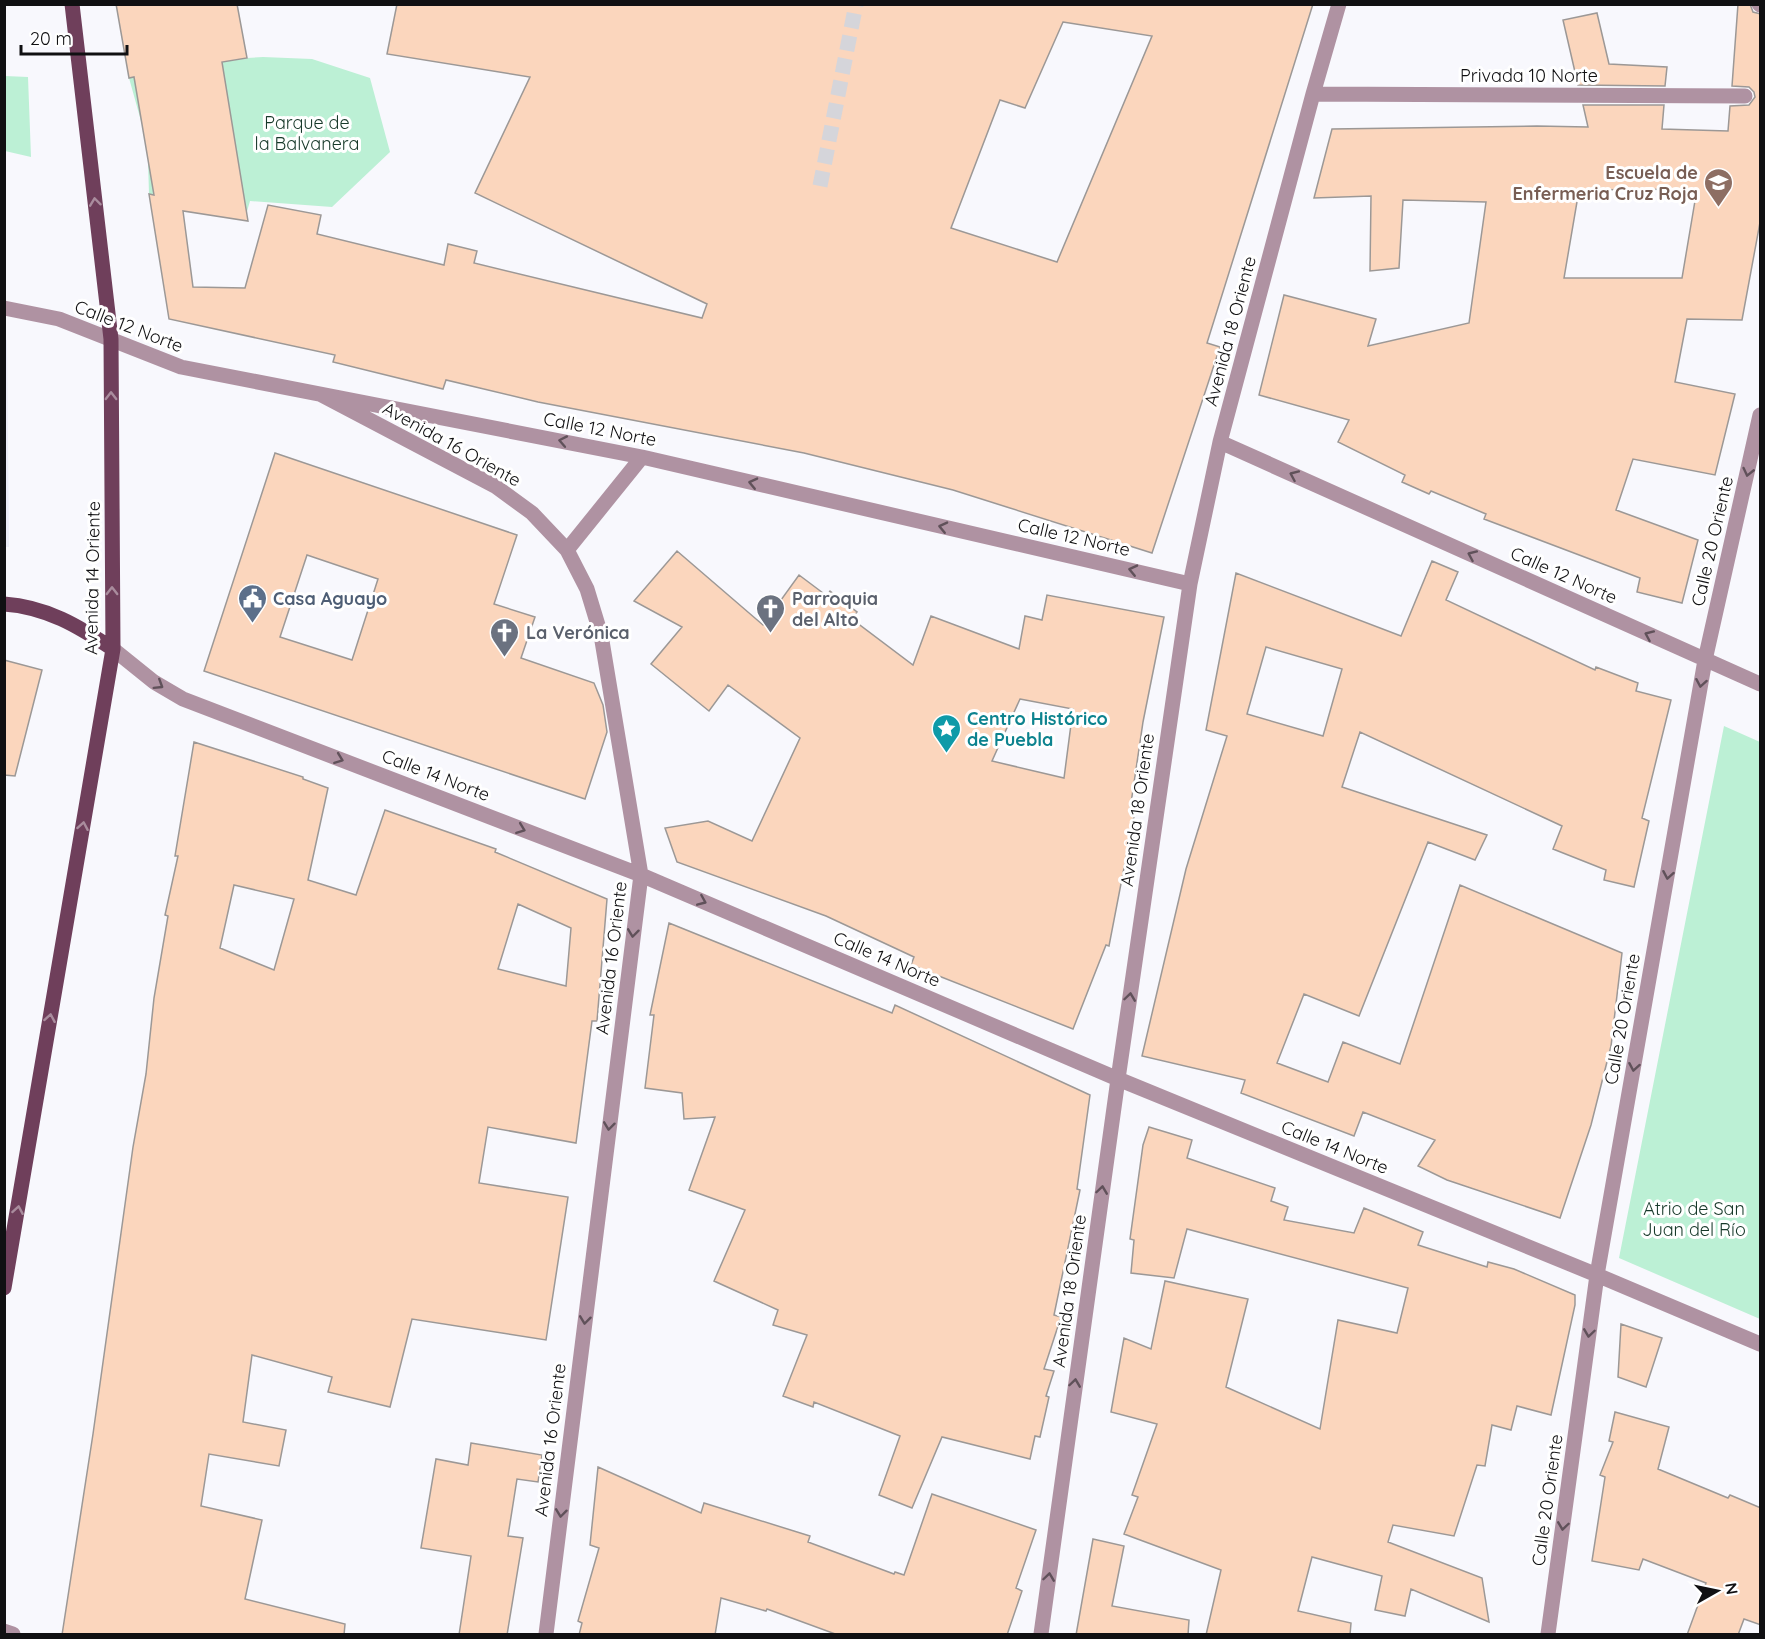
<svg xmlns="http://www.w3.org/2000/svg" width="1765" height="1639" font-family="Quicksand,sans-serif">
  <rect width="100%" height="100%" fill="#f8f8fd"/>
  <path fill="#ebecf8" d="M5,340H7L9,547H4Z"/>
  <path fill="#bcf0d5" d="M263,57L312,59L370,78L390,152L332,207L250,201L246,215L149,194L148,161L229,106L141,121L129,78L247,58Z
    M5,76L28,77L31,157L5,151Z
    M1724,726L1760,742V1319L1619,1258Z"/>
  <path fill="#fbd6bd" stroke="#9c9896" stroke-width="1.5" fill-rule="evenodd" d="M116,4H237L247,58L222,62L248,221L183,211L193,287L245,288L268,205L321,215L317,234L444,265L448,244L477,251L474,263L702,318L707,304L475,193L530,77L387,54L397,4H1313L1207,343L1220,347L1152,553L953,490L804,453L538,402L446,380L443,389L333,362L335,355L169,319L149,194L154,195L134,77L129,78ZM1063,22L1152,36L1057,262L951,228L1000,100L1025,108Z
    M1738,4H1750L1753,12L1761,14V217L1742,320L1687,319L1675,382L1735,394L1715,475L1633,459L1616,510L1698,540L1682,603L1637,592L1640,578L1484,519L1486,514L1431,491L1429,494L1402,482L1405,475L1338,442L1349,420L1259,395L1284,295L1376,319L1368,346L1469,323L1486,202L1403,200L1399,268L1370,271L1371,196L1314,198L1332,129L1537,126L1588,127L1583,105H1664L1662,129L1728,131L1730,106L1749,105L1755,97L1754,92L1749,87L1732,86ZM1697,189L1682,278H1564L1579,190Z
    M1597,13L1609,64L1667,67L1665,86L1578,85L1563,20Z
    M275,453L517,535L494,604L535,617L521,658L594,683L603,705L607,732L585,799L204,671ZM307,555L378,579L352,660L280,637Z
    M677,551L763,625L799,575L827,596L830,591L857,612L852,619L913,665L931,616L1019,649L1025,616L1042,620L1047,595L1164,617L1143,722L1130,810L1135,811L1109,946L1106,945L1073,1029L911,965L914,957L826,916L677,862L665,828L708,821L752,841L800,738L728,685L709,711L651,664L682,627L634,601ZM1020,699L1073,709L1064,778L992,761Z
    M1432,561L1458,572L1446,600L1595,670L1596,667L1638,683L1636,691L1671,700L1642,818L1649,821L1634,887L1604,880L1606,870L1553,849L1562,826L1360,732L1342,787L1487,835L1475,860L1428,842L1359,1016L1304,994L1277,1063L1328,1082L1343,1042L1400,1064L1460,885L1622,953L1611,1046L1591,1125L1560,1218L1447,1180L1418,1166L1435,1140L1363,1112L1354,1136L1241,1093L1245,1080L1142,1056L1186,869L1227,736L1206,730L1236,573L1401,636ZM1266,647L1342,669L1323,736L1247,714Z
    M4,660L42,670L15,776L4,775Z
    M194,742L303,777V779L328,788L308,880L356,895L385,810L496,849L495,852L607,899L597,1021H592L576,1143L488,1127L479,1183L568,1197L546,1340L412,1319L390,1407L328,1392L332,1377L252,1355L243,1422L286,1430L279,1466L209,1454L201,1506L262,1520L245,1599L345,1624L344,1635H62L93,1434L133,1147L146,1074L154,998L168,916L165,915L178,856H175ZM234,885L294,899L274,970L220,948ZM518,904L571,928L566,986L498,969Z
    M669,923L892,1013L895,1005L1090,1095L1077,1189L1080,1190L1054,1315L1061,1317L1044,1369L1054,1371L1046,1396L1049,1397L1040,1437L1035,1436L1030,1459L942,1437L912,1508L879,1495L900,1436L814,1402L813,1407L783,1396L807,1335L773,1325L778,1310L714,1281L745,1210L689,1190L715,1117L684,1119L682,1093L645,1088L654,1015H650Z
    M1149,1127L1192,1140L1187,1158L1275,1188L1271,1201L1288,1207L1284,1220L1354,1233L1364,1208L1423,1232L1418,1245L1487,1267L1488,1262L1514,1269L1575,1295V1305L1551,1415L1517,1406L1511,1430L1492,1425L1485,1466L1477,1465L1454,1536L1393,1525L1388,1542L1482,1578L1489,1622L1411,1589L1405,1616L1375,1610L1382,1576L1312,1557L1298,1611L1351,1623L1350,1635H1206L1221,1570L1124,1534L1138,1497L1132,1495L1157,1424L1111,1412L1124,1338L1151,1349L1165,1281L1248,1299L1226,1387L1320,1429L1338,1320L1397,1333L1408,1288L1187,1229L1174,1278L1131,1273L1134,1240L1130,1239L1143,1145Z
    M1621,1324L1662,1338L1646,1387L1618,1377Z
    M1615,1412L1669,1427L1658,1469L1728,1498L1730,1495L1761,1508V1625L1744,1619L1738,1635H1687L1706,1583L1643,1559L1639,1570L1592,1561L1605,1477L1600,1475L1613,1442L1609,1441Z
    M471,1443L542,1455L538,1482L517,1479L508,1536L523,1538L507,1635H459L471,1556L421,1548L436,1459L468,1465Z
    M598,1467L701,1513L704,1503L810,1536L808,1542L894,1574L895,1572L904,1575L932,1494L1036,1530L1016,1588L1022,1591L1007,1635H838L767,1609L766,1611L721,1598L715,1635H579L582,1623L578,1621L599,1548L590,1545Z
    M1093,1539L1124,1546L1112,1606L1189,1620L1188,1635H1076Z"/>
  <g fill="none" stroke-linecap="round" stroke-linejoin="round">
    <path stroke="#d5d5da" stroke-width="15" stroke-dasharray="15 8" stroke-linecap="butt" d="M820,186L856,4"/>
    <path stroke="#af92a2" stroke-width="15" d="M1759,4L1760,5
      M1313,94L1745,96
      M4,308L59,319L181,367L642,457L1190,584
      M320,394L495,486L532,513L567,550L587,589L601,635L641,875L546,1634
      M1220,442L1760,684
      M567,550L642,457
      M113,649L154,682L183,699L641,875L1118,1079L1597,1275L1760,1344
      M4,1631L13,1634
      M1041,1634L1118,1079L1190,584L1220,442L1313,94L1339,4
      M1548,1634L1597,1275L1705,660L1760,415"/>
    <path stroke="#6f3f5b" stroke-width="15" d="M4,604C47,607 78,626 113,649
      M4,1288L113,649L111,339L72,4"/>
  </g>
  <defs><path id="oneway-chevron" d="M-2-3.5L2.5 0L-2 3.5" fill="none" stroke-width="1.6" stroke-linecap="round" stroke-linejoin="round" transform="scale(1.5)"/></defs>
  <g stroke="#a98c9d">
    <use href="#oneway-chevron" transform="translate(95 202) rotate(-97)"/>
    <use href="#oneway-chevron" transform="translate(111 396) rotate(-90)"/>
    <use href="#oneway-chevron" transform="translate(112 591) rotate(-90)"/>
    <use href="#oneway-chevron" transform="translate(83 826) rotate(-80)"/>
    <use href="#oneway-chevron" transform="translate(50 1018) rotate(-80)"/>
    <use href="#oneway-chevron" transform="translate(18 1210) rotate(-80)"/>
  </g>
  <g stroke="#60515a">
    <use href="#oneway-chevron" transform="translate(563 441) rotate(-169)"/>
    <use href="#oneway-chevron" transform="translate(1748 472) rotate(103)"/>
    <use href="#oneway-chevron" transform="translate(1294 475) rotate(-156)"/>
    <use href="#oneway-chevron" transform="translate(753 483) rotate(-167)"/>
    <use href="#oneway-chevron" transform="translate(943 527) rotate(-167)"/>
    <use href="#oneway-chevron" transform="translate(1472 555) rotate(-156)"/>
    <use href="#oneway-chevron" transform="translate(1133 570) rotate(-167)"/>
    <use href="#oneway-chevron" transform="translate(1649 635) rotate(-156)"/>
    <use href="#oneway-chevron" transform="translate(1701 683) rotate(100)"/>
    <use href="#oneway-chevron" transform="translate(159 685) rotate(32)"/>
    <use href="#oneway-chevron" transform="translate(339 759) rotate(21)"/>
    <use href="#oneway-chevron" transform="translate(521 829) rotate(21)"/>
    <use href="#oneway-chevron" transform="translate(1668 875) rotate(100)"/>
    <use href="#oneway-chevron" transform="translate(702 901) rotate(23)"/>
    <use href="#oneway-chevron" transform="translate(633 933) rotate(97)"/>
    <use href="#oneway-chevron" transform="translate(1130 997) rotate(-82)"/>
    <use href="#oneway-chevron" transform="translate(1634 1067) rotate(100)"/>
    <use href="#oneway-chevron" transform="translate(609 1126) rotate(97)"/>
    <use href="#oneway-chevron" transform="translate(1102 1190) rotate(-82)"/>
    <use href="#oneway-chevron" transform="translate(585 1320) rotate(97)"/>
    <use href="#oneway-chevron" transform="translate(1589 1333) rotate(98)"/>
    <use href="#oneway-chevron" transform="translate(1075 1383) rotate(-82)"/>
    <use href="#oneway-chevron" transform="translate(561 1513) rotate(97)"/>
    <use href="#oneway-chevron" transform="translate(1563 1526) rotate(98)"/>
    <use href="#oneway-chevron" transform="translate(1049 1577) rotate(-82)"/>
  </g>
  <defs>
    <symbol id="school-pin" viewBox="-11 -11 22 30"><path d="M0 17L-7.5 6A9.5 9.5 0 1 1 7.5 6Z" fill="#8d6e63" stroke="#fff"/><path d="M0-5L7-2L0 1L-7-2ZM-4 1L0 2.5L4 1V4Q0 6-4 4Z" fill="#fff"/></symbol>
    <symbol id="civic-pin" viewBox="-11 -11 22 30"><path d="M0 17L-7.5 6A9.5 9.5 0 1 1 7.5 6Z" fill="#5c6f8a" stroke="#fff"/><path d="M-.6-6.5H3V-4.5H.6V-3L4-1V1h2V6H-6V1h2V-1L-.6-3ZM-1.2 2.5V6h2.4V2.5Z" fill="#fff"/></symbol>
    <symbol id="church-pin" viewBox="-11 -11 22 30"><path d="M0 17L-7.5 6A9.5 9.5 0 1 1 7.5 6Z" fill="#6b7280" stroke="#fff"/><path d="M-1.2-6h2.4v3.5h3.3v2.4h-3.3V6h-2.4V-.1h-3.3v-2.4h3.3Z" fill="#fff"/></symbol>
    <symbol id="sight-pin" viewBox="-11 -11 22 30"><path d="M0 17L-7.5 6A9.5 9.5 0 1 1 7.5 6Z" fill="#0f9aa8" stroke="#fff"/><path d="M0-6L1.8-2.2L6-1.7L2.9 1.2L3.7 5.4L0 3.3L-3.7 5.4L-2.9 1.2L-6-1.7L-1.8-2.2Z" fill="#fff"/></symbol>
  </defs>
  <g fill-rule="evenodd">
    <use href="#school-pin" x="1702" y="166" width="33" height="45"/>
    <use href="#civic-pin" x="236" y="582" width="33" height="45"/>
    <use href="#church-pin" x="754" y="592" width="33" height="45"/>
    <use href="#church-pin" x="488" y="616" width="33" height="45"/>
    <use href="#sight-pin" x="930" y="712" width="33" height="45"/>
  </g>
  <g text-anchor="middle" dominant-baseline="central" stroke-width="6" stroke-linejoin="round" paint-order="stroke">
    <g font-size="18" fill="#101012" stroke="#fff">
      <text x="1529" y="75">Privada 10 Norte</text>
      <text transform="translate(129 326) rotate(21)">Calle 12 Norte</text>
      <text transform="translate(1230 331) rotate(-75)">Avenida 18 Oriente</text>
      <text transform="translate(600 429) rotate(11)">Calle 12 Norte</text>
      <text transform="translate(452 444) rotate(29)">Avenida 16 Oriente</text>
      <text transform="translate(1074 537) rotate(13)">Calle 12 Norte</text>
      <text transform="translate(1712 541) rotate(-77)">Calle 20 Oriente</text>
      <text transform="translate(1564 575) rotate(24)">Calle 12 Norte</text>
      <text transform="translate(92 578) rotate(-89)">Avenida 14 Oriente</text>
      <text transform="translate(436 775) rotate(21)">Calle 14 Norte</text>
      <text transform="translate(1137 810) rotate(-82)">Avenida 18 Oriente</text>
      <text transform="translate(611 958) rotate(-83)">Avenida 16 Oriente</text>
      <text transform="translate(887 959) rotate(23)">Calle 14 Norte</text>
      <text transform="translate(1622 1019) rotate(-80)">Calle 20 Oriente</text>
      <text transform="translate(1335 1147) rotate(22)">Calle 14 Norte</text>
      <text transform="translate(1069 1291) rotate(-82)">Avenida 18 Oriente</text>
      <text transform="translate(550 1440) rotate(-83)">Avenida 16 Oriente</text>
      <text transform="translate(1547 1500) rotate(-82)">Calle 20 Oriente</text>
    </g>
    <g font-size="18" fill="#17392a" stroke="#fff">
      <text x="307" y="122">Parque de<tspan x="307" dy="21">la Balvanera</tspan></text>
      <text x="1694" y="1208">Atrio de San<tspan x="1694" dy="21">Juan del Río</tspan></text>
    </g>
    <g font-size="18" font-weight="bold" fill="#785e54" stroke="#fff" text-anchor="end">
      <text x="1698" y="172">Escuela de<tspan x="1698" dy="21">Enfermeria Cruz Roja</tspan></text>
    </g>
    <g font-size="18" font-weight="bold" fill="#4e5e75" stroke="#fff" text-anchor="start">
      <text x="273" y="598">Casa Aguayo</text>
    </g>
    <g font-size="18" font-weight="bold" fill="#5b616d" stroke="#fff" text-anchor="start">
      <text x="792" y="598">Parroquia<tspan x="792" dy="21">del Alto</tspan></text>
      <text x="526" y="632">La Verónica</text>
    </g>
    <g font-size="18" font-weight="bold" fill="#0d838f" stroke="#fff" text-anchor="start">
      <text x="967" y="718">Centro Histórico<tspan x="967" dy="21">de Puebla</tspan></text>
    </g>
  </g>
  <rect width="1765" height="1639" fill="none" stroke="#101012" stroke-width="12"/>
  <g transform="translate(1717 1591) rotate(81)" stroke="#ffffff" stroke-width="4.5" paint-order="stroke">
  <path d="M0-4.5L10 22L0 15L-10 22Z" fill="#101012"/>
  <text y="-9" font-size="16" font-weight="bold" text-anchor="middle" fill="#101012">N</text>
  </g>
  <path d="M21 45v9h106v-9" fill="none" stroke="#101012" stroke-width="3"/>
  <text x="30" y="45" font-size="18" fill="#101012" stroke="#ffffff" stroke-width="4.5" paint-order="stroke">20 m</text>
</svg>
